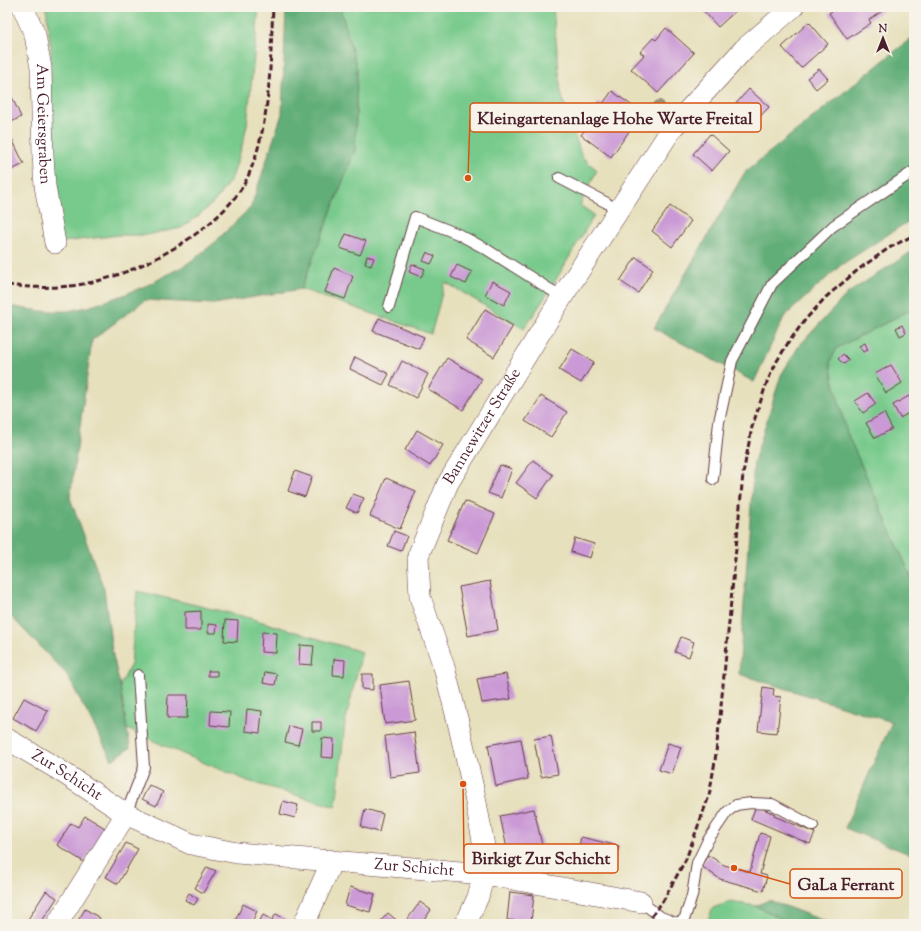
<svg xmlns="http://www.w3.org/2000/svg" width="921" height="931" font-family="'Sorts Mill Goudy',serif">
  <rect width="100%" height="100%" fill="#f7f3e8"/>
  <filter id="ink" filterUnits="userSpaceOnUse"><feTurbulence type="fractalNoise" baseFrequency=".025" numOctaves="2"/><feDisplacementMap in="SourceGraphic" scale="8" xChannelSelector="R" yChannelSelector="G"/><feConvolveMatrix kernelMatrix="1 2 1 2 8 2 1 2 1" color-interpolation-filters="sRGB"/></filter>
  <filter id="wash" filterUnits="userSpaceOnUse"><feTurbulence type="fractalNoise" baseFrequency=".012" numOctaves="4" result="noise"/><feDisplacementMap in="SourceGraphic" scale="16" xChannelSelector="R" yChannelSelector="G"/><feGaussianBlur stdDeviation="0.9" result="paint"/><feColorMatrix in="noise" values="0 0 0 0 0 0 0 0 0 0 0 0 0 0 0 0 0 1.4 0 .05"/><feComposite in="paint" operator="in"/></filter>
  <g filter="url(#wash)">
    <rect width="100%" height="100%" fill="#e7e0bd"/>
    <path fill="#78ca8c" stroke="#61745c" d="M46,7H259L247,125L242,146L232,178L215,201L197,217L181,228L147,235H119L62,242L51,198L49,103L51,50Z
      M340,7H553L561,93L582,157L597,170L580,205L594,215L550,290L524,329L445,282L431,334L301,289L355,150L357,69Z
      M914,308V583L847,433L834,383L830,362L837,348Z
      M137,591L246,617L362,652L345,723L336,807L248,781L183,754L127,729L120,686L131,664Z
      M730,902L756,906L792,924H703L707,922L713,908Z"/>
    <path fill="#62ae78" stroke="#566652" d="M286,7H340L357,69L355,150L301,289L214,304L145,300L92,340L70,498L104,589L112,651L120,686L130,748L112,760L67,675L7,612V306L42,311H67L88,307L121,296L150,284L187,264L213,244L251,207L282,114Z
      M914,36V220L909,221L841,265L784,317L754,382L654,328L745,172Z
      M914,250V308L837,348L830,362L834,383L847,433L914,583V856L845,828L892,722L739,674L754,462L781,375L799,346L848,293Z
      M769,900L832,924H792L756,906Z"/>
    <g id="blocks">
      <path fill="#ca99d6" d="M700,7H740L718,27Z
        M838,7H888L869,20L871,23L847,39L829,13Z
        M809,22L828,44L801,68L782,47Z
        M666,28L694,53L658,93L631,69L644,55L640,52L653,38L656,40Z
        M819,69L828,79L816,89L807,78Z
        M749,89L769,107L751,126L731,109Z
        M612,91L642,113L611,157L581,135L592,120L588,117L599,102L602,105Z
        M11,95L21,117L7,124V97Z
        M710,134L729,151L712,171L693,154Z
        M12,139L24,164L7,172V142Z
        M670,206L691,221L672,247L652,231Z
        M346,234L366,241L360,255L340,248Z
        M427,252L435,256L431,264L423,261Z
        M367,256L374,258L371,266L365,264Z
        M636,257L653,269L638,293L620,281Z
        M412,264L425,269L421,277L409,272Z
        M457,265L472,272L466,284L451,277Z
        M334,268L353,276L345,299L325,292Z
        M492,281L511,291L504,305L485,295Z
        M485,309L513,326L494,357L466,340Z
        M379,318L424,337L419,349L373,331Z
        M902,325L906,333L900,336L896,328Z
        M865,343L868,350L863,352L859,346Z
        M572,349L594,362L581,383L559,370Z
        M843,354L849,360L844,364L838,359Z
        M355,357L389,374L383,385L350,369Z
        M447,358L482,379L463,410L428,389Z
        M402,361L428,374L416,398L390,385Z
        M891,365L902,383L886,393L875,374Z
        M868,393L876,404L863,413L855,401Z
        M541,396L567,412L551,437L525,421Z
        M909,396L914,405V410L900,418L893,405Z
        M884,413L892,429L875,438L866,423Z
        M417,430L443,445L430,466L405,450Z
        M533,460L553,475L537,498L516,483Z
        M500,465L512,469L501,498L488,493Z
        M295,471L312,477L305,497L288,491Z
        M386,478L416,491L400,529L370,516Z
        M353,494L364,498L357,513L346,508Z
        M465,501L495,514L478,553L447,540Z
        M394,531L407,536L401,551L388,546Z
        M575,538L594,544L590,558L571,552Z
        M490,581L498,630L468,636L459,587Z
        M201,611V630H185V612Z
        M225,620L238,621L237,642L224,641Z
        M208,624L217,625L216,633H208Z
        M262,632L277,633L276,653L261,652Z
        M681,637L694,642L689,657L675,652Z
        M300,645L314,646L312,665L299,664Z
        M334,659L345,660L344,676L333,675Z
        M208,671H217V676H208Z
        M265,672L277,674L275,685L263,683Z
        M362,674H373V690L362,689Z
        M506,674L511,699L482,703L477,679Z
        M409,681L415,720L385,724L380,685Z
        M763,687L774,689L773,696L781,697L777,733L758,731Z
        M168,695H188L187,718H167Z
        M24,698L48,711L36,731L13,718Z
        M247,709L262,711L260,733L245,731Z
        M211,711L230,712L229,727L210,725Z
        M312,722H321V731H312Z
        M289,726L302,729L298,745L285,742Z
        M414,732L420,773L390,777L385,736Z
        M551,736L558,774L541,777L534,739Z
        M322,738L334,739L333,758L321,757Z
        M521,739L528,779L496,786L488,745Z
        M668,743L681,747L672,774L659,770Z
        M149,785L163,792L156,806L142,799Z
        M283,801L298,805L295,818L280,814Z
        M756,806L775,814L774,816L815,833L810,844L751,819Z
        M365,809L383,814L379,832L361,827Z
        M534,809L542,845L508,853L500,816Z
        M85,816L105,828L84,862L57,845L71,823L78,827Z
        M760,833L770,836L760,874L767,876L763,891L720,879L701,866L708,855L724,865L750,872Z
        M581,837L619,846L613,872L575,863Z
        M126,843L138,849L118,884L106,877Z
        M207,867L216,871L203,893L195,888Z
        M350,887L375,894L370,912L345,905Z
        M46,891L57,898L40,924H25Z
        M510,892L534,895L531,922L507,920Z
        M189,893L198,899L194,905L185,900Z
        M420,902L431,910L421,924H404Z
        M243,904L257,911L251,924H242L235,921Z
        M85,909L100,918L97,924H76Z
        M388,913L401,924H378Z
        M276,914L291,922L290,924H258L263,915L272,920Z"/>
    </g>
  </g>
  <g filter="url(#ink)">
    <use href="#blocks" fill-opacity="0" stroke="#623c41" stroke-width="1"/>
    <g fill="none" stroke-linecap="round" stroke-linejoin="round">
      <defs>
        <path id="service" d="M559,178L607,203L618,212
          M389,307L415,217L458,234L486,249L562,297
          M713,479L719,422L732,361L772,284L833,226L914,171
          M126,814L144,767L138,675
          M641,902L661,917L676,923L684,920L692,896L697,863L708,840L727,812L736,805L751,803L772,804L813,826"/>
        <g id="minor">
          <path id="s1" d="M23,7L35,35L41,68L43,156L45,186L55,243"/>
          <path id="s2" d="M7,739L56,768L126,814L191,844L237,853L484,874L641,902"/>
          <path d="M57,924L126,814"/>
          <path d="M304,924L328,870L329,860"/>
          <path id="s3" d="M464,924L468,919L478,897L484,874L485,852L475,797L458,722L444,667L420,597L418,556L448,483L562,297L673,127L744,49L793,7"/>
        </g>
      </defs>
      <use href="#service" stroke="#623c41" stroke-width="12"/>
      <use href="#minor" stroke="#623c41" stroke-width="22"/>
      <use href="#service" stroke="#fff" stroke-width="10"/>
      <use href="#minor" stroke="#fff" stroke-width="21"/>
      <path stroke="#4a1f2b" stroke-width="3" stroke-dasharray="6 3" stroke-linecap="butt" d="M7,285C34,288 61,289 88,283C141,273 228,226 249,174C271,122 270,63 273,7
        M646,924L663,901L686,859L709,796L715,761L720,717L743,474L752,427L767,382L777,361L788,343L805,320L826,297L859,269L889,248L914,235"/>
    </g>
    <circle fill="#98927d" cx="659" cy="106" r="6"/>
  </g>
  <g text-anchor="middle" dominant-baseline="central" stroke-width="4" stroke-linejoin="round" paint-order="stroke">
    <g font-size="16" fill="#4a1f2b" stroke="#f7f3e8">
      <text stroke="none"><textPath href="#s1" startOffset="120">Am Geiersgraben</textPath></text>
      <text stroke="none"><textPath href="#s3" startOffset="526">Bannewitzer Straße</textPath></text>
      <text stroke="none"><textPath href="#s2" startOffset="70">Zur Schicht</textPath></text>
      <text stroke="none"><textPath href="#s2" startOffset="437">Zur Schicht</textPath></text>
    </g>
  </g>
  <path fill="none" stroke="#d8530f" stroke-width="1.5" d="M468 178L470 118M463 784L464 858M734 868L790 884"/>
  <g fill="#d8530f" stroke="#f7f3e8" stroke-width="1.5">
    <circle cx="468" cy="178" r="4"/>
    <circle cx="463" cy="784" r="4"/>
    <circle cx="734" cy="868" r="4"/>
  </g>
  <g fill="#f7f3e8" stroke="#d8530f" stroke-width="1.5">
    <rect x="470" y="103" width="291" height="29" rx="4"/>
    <rect x="464" y="844" width="154" height="29" rx="4"/>
    <rect x="790" y="869" width="112" height="29" rx="4"/>
  </g>
  <g font-size="17" text-anchor="middle" font-weight="bold" fill="#4a1f2b">
    <text x="615" y="124">Kleingartenanlage Hohe Warte Freital</text>
    <text x="541" y="864">Birkigt Zur Schicht</text>
    <text x="846" y="890">GaLa Ferrant</text>
  </g>
  <rect width="921" height="931" fill="none" stroke="#f7f3e8" stroke-width="24"/>
  <g transform="translate(883 38)" stroke="#f7f3e8" stroke-width="3" paint-order="stroke">
  <path d="M0-3L7 15L0 10L-7 15Z" fill="#4a1f2b"/>
  <text y="-6" font-size="11" font-weight="bold" text-anchor="middle" fill="#4a1f2b">N</text>
  </g>
</svg>
